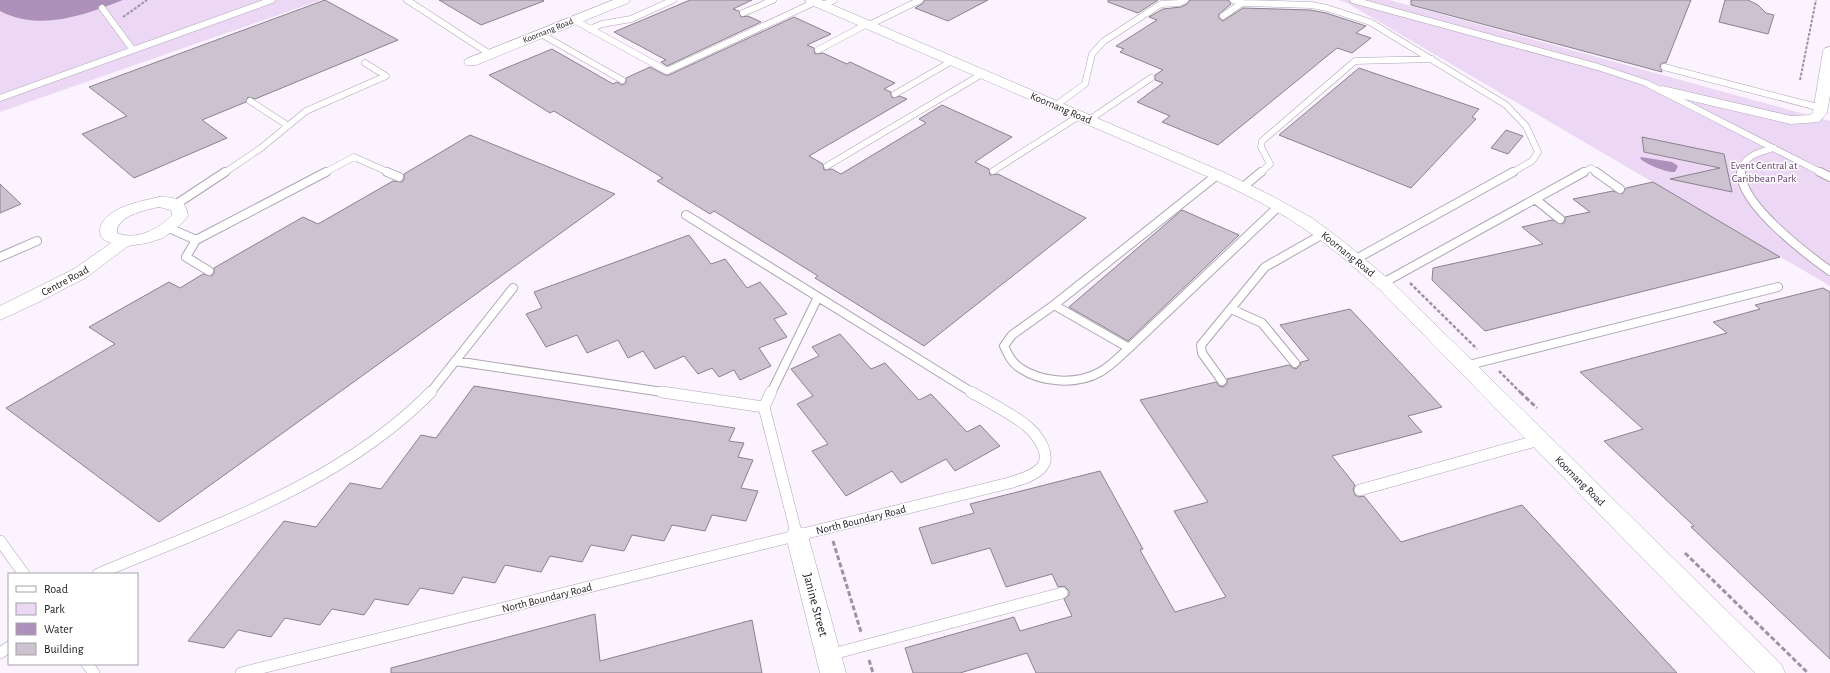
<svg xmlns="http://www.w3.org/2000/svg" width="1830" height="673" font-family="'Alegreya Sans',sans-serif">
  <rect width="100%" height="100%" fill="#fbf3ff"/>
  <path fill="#ecd8f5" d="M0,0H321L0,112Z
    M1338,0H1389L1830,121V286L1347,3Z"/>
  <path fill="#ae91bb" d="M0,0H123C84,15 40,32 0,11Z
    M1641,157L1672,162L1678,166L1675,172C1668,173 1644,164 1640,158Z"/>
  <path fill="#ccc2d0" stroke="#8b828f" d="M325,0L398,40L255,99L248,97L246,102L202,120L227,138L134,178L82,134L127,116L89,87Z
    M439,0H543L544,1L481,25Z
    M690,0H752L733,9L739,11L741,17L748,16L761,22L667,66L661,62L666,60L614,32Z
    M925,0H988L948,21L915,8L922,4Z
    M1108,0H1158L1138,13L1108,2Z
    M1190,0H1228L1231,4L1219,14V18L1223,21L1243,8L1310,10L1326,13L1366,26L1356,33L1371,38L1352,53L1337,48L1218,145L1162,122L1170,116L1137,102L1163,83L1155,80V75L1163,70L1120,52L1124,49L1116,46L1157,20L1149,17L1163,9L1181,7L1187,4Z
    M1411,0H1691L1666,63H1662L1660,65L1662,72L1411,5Z
    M1725,0H1748L1758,5L1766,13L1774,15L1768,34L1719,22Z
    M794,17L831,34L807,45L814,48L815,54L823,53L847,64L850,62L895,83L884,89L891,92V96L893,98L900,96L907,99L809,156L823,164L824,170L832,169L841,174L926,123L919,119L942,105L1012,137L975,162L989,169L990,175L998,174L1086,218L924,346L815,278L818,276L714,211L710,214L657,181L663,178L554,111L550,113L489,75L552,49L613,84L617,82L622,85L626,83V78L650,67L665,75H669Z
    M1359,68L1479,109L1472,117L1476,119L1411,188L1279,135Z
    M1506,130L1523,136L1508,154L1491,148Z
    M470,135L615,194L159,522L6,408L115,344L89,327L169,282L180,288L203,274L211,276L214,274V268L303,217L318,224L393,181L402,182L404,179V174Z
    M1642,137L1724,154L1732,192L1670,179L1720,168L1644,152Z
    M1653,182L1780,257L1485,331L1432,280L1433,268L1543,244L1522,227L1552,220L1562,224L1565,222V217L1590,212L1573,199L1613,191L1622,194L1626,188Z
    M0,184L21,204L0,213Z
    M1182,210L1239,235L1128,341L1069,307Z
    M689,235L711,264L725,259L747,288L760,282L787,314L774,319L787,337L759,348L771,366L740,380L734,370L719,377L712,368L698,374L684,356L655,369L643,351L628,358L618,340L587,353L577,335L546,347L526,314L542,308L534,292Z
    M1823,288L1830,292V659L1691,527L1694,526L1604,441L1643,429L1580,372L1727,333L1713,322L1760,309L1755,305Z
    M1350,309L1442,407L1408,416L1422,432L1332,456L1355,485L1353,489L1355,495L1359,497L1364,496L1401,542L1522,505L1677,673H1036L1027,653L960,673H913L905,648L1014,617L1020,631L1072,616L1064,599L1069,595V591L1064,586L1058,587L1052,574L1006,587L990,548L932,564L919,528L974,513L970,504L1100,471L1143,549L1140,550L1175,612L1226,597L1174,511L1208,502L1140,400L1216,382L1219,386L1223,387L1227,384V379L1289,365L1293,368L1296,369L1300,365L1301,362L1309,360L1280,325Z
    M840,334L871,369L885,363L919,400L931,394L967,432L980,425L1000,446L955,471L946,459L901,483L892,471L846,496L812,451L828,444L797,404L813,396L791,369L819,356L812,347Z
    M474,386L735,428L729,441L744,443L738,457L753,460L741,488L758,491L746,521L712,515L705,531L672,525L664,541L632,535L624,551L591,545L582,562L550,556L541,572L505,565L495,583L463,577L453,594L420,588L408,605L375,599L364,615L332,609L320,625L285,618L271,637L238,630L224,648L188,641L284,521L316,527L350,483L381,489L421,435L436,438Z
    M595,614L600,661L752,620L762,673H391V668Z"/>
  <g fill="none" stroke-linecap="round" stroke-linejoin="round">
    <defs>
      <path id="lane-far2" d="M407,0L490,54
        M1233,0L1242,3L1311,5L1327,8L1370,22L1506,105L1526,126L1538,152L1532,161L1511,173
        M1353,0L1598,67L1646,83L1822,173
        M823,5L834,0
        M102,8L133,50
        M743,13L773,0
        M1223,16L1242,3
        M574,20L667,71L815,2
        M869,25L920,0
        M590,29L602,24L631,19L673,0
        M541,34L622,80
        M818,50L867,24
        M1664,67L1821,108
        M895,94L952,61
        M0,98L272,0
        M250,101L287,125
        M1055,106L1085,84L1092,54L1104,41L1161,4L1179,3L1185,0
        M1089,120L1151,78
        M827,166L982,74
        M993,171L1079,116
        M224,173L261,148L306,111L386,76L365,63
        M324,173L354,157L390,173
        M1260,173L1270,164L1261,147L1262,141L1355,61L1432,59
        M1582,173L1591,168L1598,173
        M1741,173C1742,156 1760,152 1774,148"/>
      <path id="lane-far1" d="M387,172L399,177
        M1596,172L1620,189
        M1741,172C1740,204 1805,253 1830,271
        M1820,172L1830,177
        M1243,187L1261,172
        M1535,199L1560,219
        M175,205L225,172
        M686,215L973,393
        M169,228L196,240
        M0,257L37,241
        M1356,259L1513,172
        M209,271L186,257L196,240L326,172
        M1383,283L1584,172
        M1054,305L1129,348L1279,206
        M1231,309L1262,323L1295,363
        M1129,348C1120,356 1111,366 1100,372C1077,385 1042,383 1020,368C1012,363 1008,355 1004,346L1012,335L1054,305L1217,175
        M455,361L669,393
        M1465,366L1778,287
        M1222,381L1202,353L1201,345L1265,267L1323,234
        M430,393L513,288
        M771,393L818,297"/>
      <path id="lane" d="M662,392L764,407L797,536
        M764,407L771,392
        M1360,490L1539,440
        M0,541L24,574
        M98,574C214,525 341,484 431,392
        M0,653L9,647
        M829,655L1062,593
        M87,664L94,673
        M241,673L1009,483C1019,480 1031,477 1040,469C1053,457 1039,437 1028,427C1016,416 987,401 971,392"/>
      <path id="street" d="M613,0H630L628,3L476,65H466L464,62L466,59Z
        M805,0H821L1223,172L1268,194L1312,218L1343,241L1391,281L1781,664L1785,673H1755L1379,289C1354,267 1328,244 1300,226C1272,207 1242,193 1211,178L807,3Z
        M1830,47V95L1827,113L1819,122L1791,124L1658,93L1656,90L1658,87L1663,86L1791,116L1810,115L1813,112L1823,51L1825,48Z
        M159,197C175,197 186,199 188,216L179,226L163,238L147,243L128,246L87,277L39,302L0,320V306L74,269L111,243C104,240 100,239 100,230C102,208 142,201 159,197ZM159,207L171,210L172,215C159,229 136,241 117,233V228C124,214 145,210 159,207Z
        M797,526L805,529L808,536L846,673H820L786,536L789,529Z"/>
    </defs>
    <use href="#lane-far2" stroke="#afa5b3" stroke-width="7"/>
    <use href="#lane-far1" stroke="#afa5b3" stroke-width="10"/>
    <use href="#lane" stroke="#afa5b3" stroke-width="12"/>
    <use href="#street" stroke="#afa5b3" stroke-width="1"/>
    <path stroke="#9b959e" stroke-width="2" stroke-dasharray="3 1.5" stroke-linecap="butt" d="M123,17L147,0
      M1800,80L1816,0"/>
    <path stroke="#9b959e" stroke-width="2.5" stroke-dasharray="3.5 2" stroke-linecap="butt" d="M1410,283L1477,349
      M1499,371L1521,393"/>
    <path stroke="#9b959e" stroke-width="3" stroke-dasharray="5 2.5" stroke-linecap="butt" d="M1520,392L1537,408
      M833,541L861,632
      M1685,553L1808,673
      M869,660L873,673"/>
    <use href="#lane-far2" stroke="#fff" stroke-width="6"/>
    <use href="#lane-far1" stroke="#fff" stroke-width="8"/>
    <use href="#lane" stroke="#fff" stroke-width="11"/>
    <use href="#street" fill="#fff" fill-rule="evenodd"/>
  </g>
  <g text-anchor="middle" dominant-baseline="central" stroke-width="3" stroke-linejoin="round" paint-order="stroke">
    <g font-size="9" fill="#1c181d" stroke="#fff">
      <text transform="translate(548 31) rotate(-22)">Koornang Road</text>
    </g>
    <g font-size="11" fill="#1c181d" stroke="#fff">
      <text transform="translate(1061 108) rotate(23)">Koornang Road</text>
      <text transform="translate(1348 254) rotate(39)">Koornang Road</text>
      <text transform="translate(65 281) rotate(-28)">Centre Road</text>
      <text transform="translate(1580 481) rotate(45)">Koornang Road</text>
      <text transform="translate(861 520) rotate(-14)">North Boundary Road</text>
      <text transform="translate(547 598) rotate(-14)">North Boundary Road</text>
    </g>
    <g font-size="11" fill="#653d74" stroke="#fff">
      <text x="1764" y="165">Event Central at<tspan x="1764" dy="13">Caribbean Park</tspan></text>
    </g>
    <g font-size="13" fill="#1c181d" stroke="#fff">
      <text transform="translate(815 605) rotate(75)">Janine Street</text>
    </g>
  </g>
  <rect x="8" y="573" width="130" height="92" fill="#ffffff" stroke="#a4a3a5"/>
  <rect x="16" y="586" width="20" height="6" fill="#ffffff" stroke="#a4a3a5"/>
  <text x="44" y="593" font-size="12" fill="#1c181d">Road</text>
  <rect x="16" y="603" width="20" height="12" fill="#ecd8f5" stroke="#a4a3a5"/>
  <text x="44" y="613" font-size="12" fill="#1c181d">Park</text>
  <rect x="16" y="623" width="20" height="12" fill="#ae91bb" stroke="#a4a3a5"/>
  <text x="44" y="633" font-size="12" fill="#1c181d">Water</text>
  <rect x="16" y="643" width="20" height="12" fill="#ccc2d0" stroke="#a4a3a5"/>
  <text x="44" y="653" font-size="12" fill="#1c181d">Building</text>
</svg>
